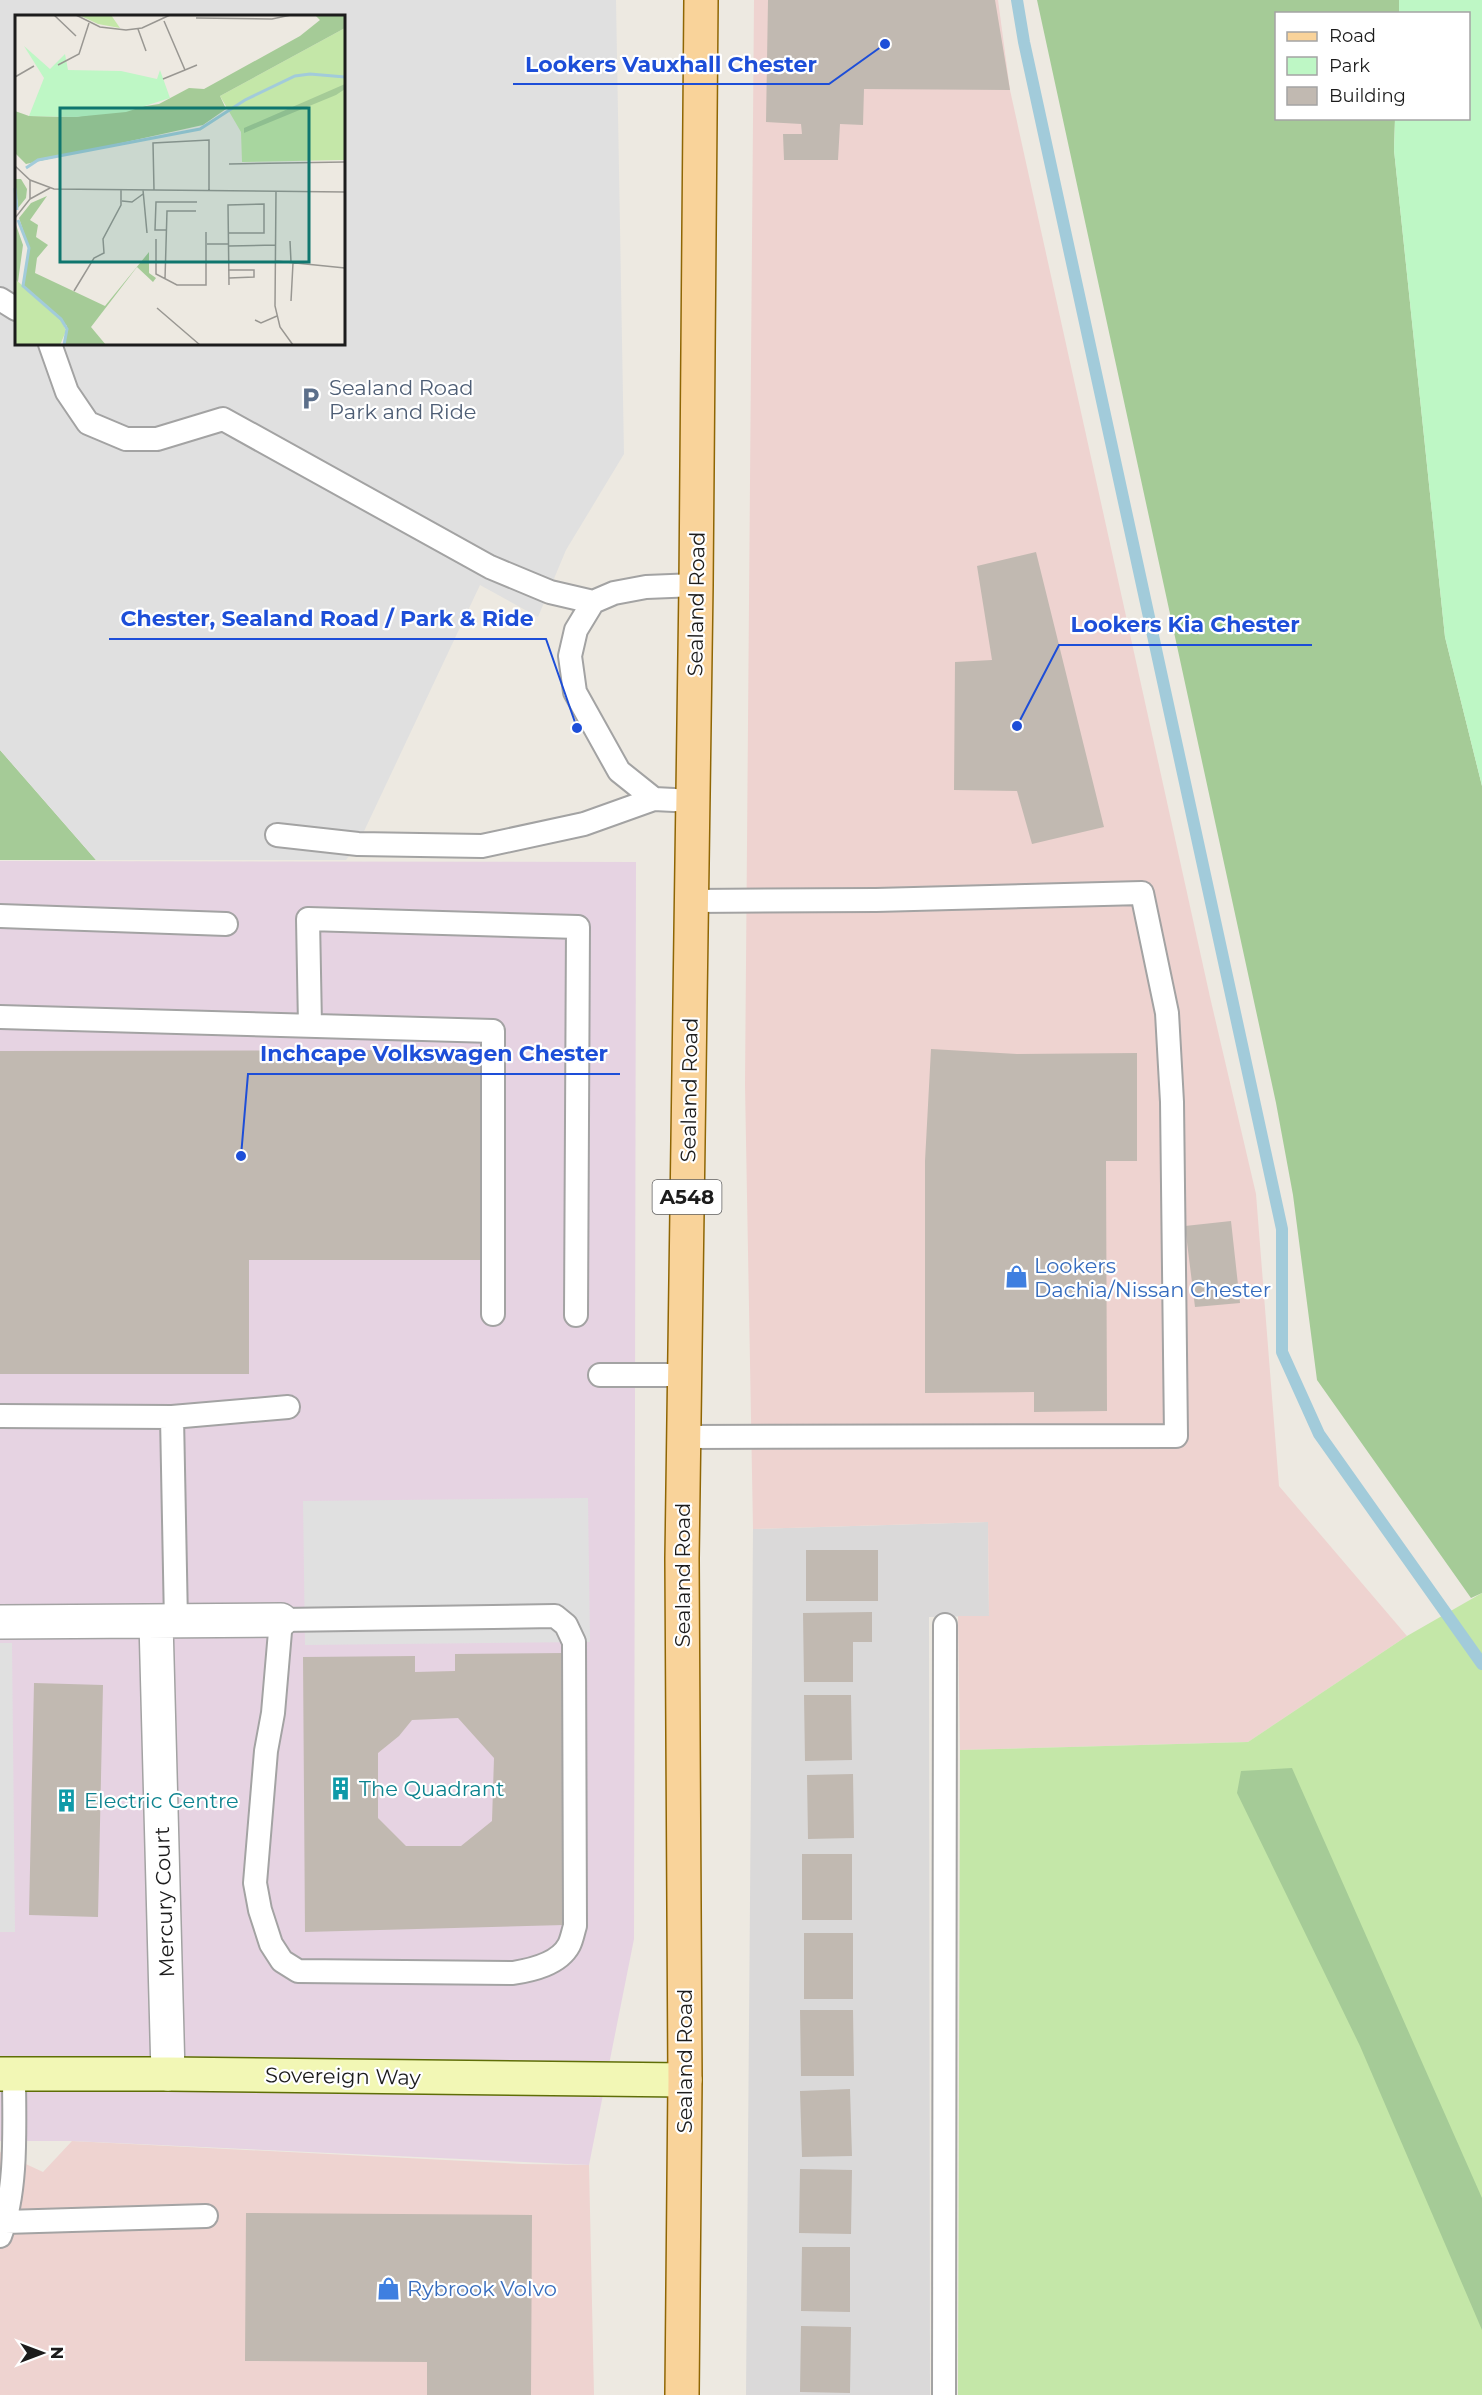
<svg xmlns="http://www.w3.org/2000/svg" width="1482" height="2395" font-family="Montserrat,sans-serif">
  <rect width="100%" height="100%" fill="#ede9e1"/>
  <path fill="#dad9d9" d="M988,1522L989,1616L929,1617L930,2395H746L753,1529Z"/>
  <path fill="#eed3d0" d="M754,0H998L1010,90L1210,997L1256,1194L1279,1486L1407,1636L1248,1742L960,1750L958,1616H989L988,1522L753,1529L745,1085Z
    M72,2141L523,2164L589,2165L594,2395H0V2152L43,2172Z"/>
  <path fill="#e6d3e2" d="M0,861L636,862L634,1939L589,2165L72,2141H0Z"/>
  <path fill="#c4e7a8" d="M1482,1593V2395H958L960,1750L1248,1742L1407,1636Z"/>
  <path fill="#a5cb97" d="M1037,0H1399V13L1276,14V118L1395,119L1394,150L1445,637L1482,786V1593L1471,1598L1317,1380L1293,1195L1276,1103Z
    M0,750L96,860H0Z
    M1292,1768L1482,2198V2330L1360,2046L1237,1793L1241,1771Z"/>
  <path fill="#bef7c5" d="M1399,0H1482V786L1445,637L1394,150L1395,119L1468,118V14L1399,13Z"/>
  <path fill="#e0e0e0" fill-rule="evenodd" d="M0,0H616L624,454L566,550L538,617L480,585L358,844L346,860H96L0,750ZM16,16H344V344H16Z
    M588,1498L590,1642L305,1645L303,1501Z
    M0,1643H12L15,1932H0Z"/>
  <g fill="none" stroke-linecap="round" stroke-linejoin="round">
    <path stroke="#a2cbda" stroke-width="12" d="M1017,0L1024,42L1282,1229V1352L1319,1434L1482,1664"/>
  </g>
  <path fill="#c1b9b1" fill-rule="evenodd" d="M768,0H995L1010,90L864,89L863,125L840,124L838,160H784L783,134H802L801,124L766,122Z
    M1036,552L1104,827L1032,844L1017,791L954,790L955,662L992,660L977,566Z
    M931,1049L1017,1054L1137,1053V1161H1106L1107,1411L1034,1412V1392L925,1393V1161Z
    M481,1050L482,1260H249V1374H0V1051Z
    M1231,1221L1240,1303L1195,1307L1185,1226Z
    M806,1550H878V1601H806Z
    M872,1612V1642H853V1682H804L803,1613Z
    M564,1653V1925L305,1932L303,1657L415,1656V1672L455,1671V1654ZM458,1718L494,1758L492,1821L461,1846H406L378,1818V1753L399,1736L412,1720Z
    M34,1683L103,1685L98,1917L29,1915Z
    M804,1695H851L852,1760L805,1761Z
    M853,1774L854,1838L808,1839L807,1775Z
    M802,1854H852V1920H802Z
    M804,1933H853V1999H804Z
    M800,2010H853L854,2076H801Z
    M850,2089L852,2156L802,2157L800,2091Z
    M800,2169L852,2170L851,2234L799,2233Z
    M246,2213L532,2215L531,2395H427V2362L245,2361Z
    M802,2247H850V2312L801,2311Z
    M801,2326L851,2327L850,2393L800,2392Z"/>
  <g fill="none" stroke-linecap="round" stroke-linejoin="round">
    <defs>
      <path id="lane" d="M0,299L16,309
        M50,344L67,392L88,423L126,439H157L223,419L490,567L550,592L593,602L614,593L646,587L696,585
        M593,602L576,630L570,656L575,692L619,771L654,799
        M277,835L358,844L482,846L584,824L654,799L694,801
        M0,916L226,924
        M0,1017L493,1031V1314
        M310,1025L308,919L578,927L576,1315
        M600,1375H684
        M0,1416L172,1417L288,1407
        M172,1417L176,1622
        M683,1437L1176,1436L1172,1102L1167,1013L1142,893L876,900L691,901
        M555,1616L566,1625L574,1642L575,1926C573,1932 572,1939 569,1945C559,1964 532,1970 513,1973L298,1971L282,1961L271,1944L260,1910L255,1883L266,1751L273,1713L281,1620Z
        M5,2222L206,2216
        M0,2236C18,2189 14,2124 14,2074
        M944,2395L945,1625"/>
      <path id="street" d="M0,1622L281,1620
        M156,1622L168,2074"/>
      <path id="secondary" d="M0,2074H168L685,2080"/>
      <path id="primary" d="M682,2395L685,2080L682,1559L696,585L701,0"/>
    </defs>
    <use href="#lane" stroke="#a3a3a3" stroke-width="26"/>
    <use href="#street" stroke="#a3a3a3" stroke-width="36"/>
    <use href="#secondary" stroke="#5f6e07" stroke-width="36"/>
    <use href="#primary" stroke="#8f6604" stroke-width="36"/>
    <use href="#lane" stroke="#fff" stroke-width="22"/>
    <use href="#street" stroke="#fff" stroke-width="33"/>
    <use href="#secondary" stroke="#f2f7b5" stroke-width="33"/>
    <use href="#primary" stroke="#f9d39a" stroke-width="33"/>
  </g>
  <defs>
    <symbol id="parking-bare" viewBox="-9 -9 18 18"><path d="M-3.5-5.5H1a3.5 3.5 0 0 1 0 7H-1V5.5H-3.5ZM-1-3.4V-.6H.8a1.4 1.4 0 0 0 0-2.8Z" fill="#5c6f8a" stroke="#fff" stroke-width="2.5" paint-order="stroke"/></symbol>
    <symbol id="shop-bare" viewBox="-9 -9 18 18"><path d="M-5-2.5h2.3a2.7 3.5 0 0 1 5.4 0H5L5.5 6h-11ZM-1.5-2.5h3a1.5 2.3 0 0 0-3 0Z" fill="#3f7fe0" stroke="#fff" stroke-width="2.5" paint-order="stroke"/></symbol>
    <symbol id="building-bare" viewBox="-9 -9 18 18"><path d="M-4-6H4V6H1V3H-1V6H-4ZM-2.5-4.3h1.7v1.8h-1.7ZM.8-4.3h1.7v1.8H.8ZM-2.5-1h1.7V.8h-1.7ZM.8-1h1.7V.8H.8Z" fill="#0f9aa8" stroke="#fff" stroke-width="2.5" paint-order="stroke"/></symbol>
  </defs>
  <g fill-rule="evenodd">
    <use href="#parking-bare" x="294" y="382" width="33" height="33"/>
    <use href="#shop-bare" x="1000" y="1260" width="33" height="33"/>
    <use href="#building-bare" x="324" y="1772" width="33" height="33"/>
    <use href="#building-bare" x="50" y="1784" width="33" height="33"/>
    <use href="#shop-bare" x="372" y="2272" width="33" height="33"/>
  </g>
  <g text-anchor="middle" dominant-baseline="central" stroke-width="4.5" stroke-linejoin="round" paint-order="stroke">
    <rect fill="#fff" stroke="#606060" stroke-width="1.5" x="652.5" y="1180" width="69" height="34" rx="4.5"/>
    <g font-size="20" font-weight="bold" fill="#1c1c1c">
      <text x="687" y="1197">A548</text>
    </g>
    <g font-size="21" fill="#4e5e75" stroke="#fff" text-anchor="start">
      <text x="329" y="387">Sealand Road<tspan x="329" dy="24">Park and Ride</tspan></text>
    </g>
    <g font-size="21" fill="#1c1c1c" stroke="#fff">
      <text transform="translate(696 604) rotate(-89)">Sealand Road</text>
      <text transform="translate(689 1090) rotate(-89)">Sealand Road</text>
      <text transform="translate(682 1575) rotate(-90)">Sealand Road</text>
      <text transform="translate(164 1902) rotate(-92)">Mercury Court</text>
      <text transform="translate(684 2061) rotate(-90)">Sealand Road</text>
      <text transform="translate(343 2076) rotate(1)">Sovereign Way</text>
    </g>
    <g font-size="21" fill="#366cbe" stroke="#fff" text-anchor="start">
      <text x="1034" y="1265">Lookers<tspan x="1034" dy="24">Dachia/Nissan Chester</tspan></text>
      <text x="407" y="2288">Rybrook Volvo</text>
    </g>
    <g font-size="21" fill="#0d838f" stroke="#fff" text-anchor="start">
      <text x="359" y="1788">The Quadrant</text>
      <text x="84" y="1800">Electric Centre</text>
    </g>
  </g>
  <g transform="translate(15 15)">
    <rect width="330" height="330" fill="#ede9e1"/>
    <path d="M64,0H96L105,13L83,9ZM330,13V145L227,147L226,117L205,81ZM0,264L46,304L51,316L45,330H0Z" fill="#c4e7a8"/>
    <path d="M300,0H330V13L205,81L211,94L188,110L11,149L0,138V96L14,101L60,102L144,89L174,73L189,74L285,21L305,5ZM330,69V74L321,80L229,118V113ZM0,164H6L12,174L11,183L3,193ZM32,181L15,205L23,210L21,222L33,230L22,243L20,258L90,291L134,237V258L141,263L138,267L122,252L76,312L91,330H50L52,311L8,271L14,233L4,203L16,188ZM0,207L8,230L3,267L0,264Z" fill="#a5cb97"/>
    <path d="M9,31L35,54L50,39L53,55L106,56L142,64L145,55L155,83L111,97L60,102L14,101L29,63Z" fill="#bef7c5"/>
    <path fill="none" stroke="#a2cbda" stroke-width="3" d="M11,153L23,145L185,114L230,85L280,61L295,59L330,62M0,173L2,195M3,205L14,233L8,271L46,304L52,314L49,330"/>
    <path fill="none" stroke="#999792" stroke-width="1.5" d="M39,0L61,21M61,0L85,12L111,15L127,13L155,0M181,3L257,4L276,0M149,6L170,55L182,50M123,14L131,36M43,50L64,39L74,8M0,62L19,51M148,64L170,55M214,149L330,147M0,151L15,165L39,174L330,177M128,175L132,218M139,175L138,128L194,125V176M261,176L260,291L265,312L278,330M15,184L35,173M107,186L117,187L128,179M0,203L15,184V165M151,215H140L141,187H182M213,218H249V189L213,190L214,270M141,224V259L162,270H191V217M275,226L276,247M192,229H214M214,231L261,230M261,246L330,253M213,255H239V262L214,263M150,264L152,196H181M59,276L79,243L89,238L88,224L106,190V175M276,286L278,248M142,293L185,330M240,305L246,308L262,301"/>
    <path fill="#0f766e" fill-opacity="0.15" stroke="#0f766e" stroke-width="3" d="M45,93H294V247H45Z"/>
    <rect width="330" height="330" fill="none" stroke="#1c1c1c" stroke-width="3"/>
  </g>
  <path fill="none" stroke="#1d4ed8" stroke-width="2" d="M885 44L829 84H513M577 728L546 639H109M1017 726L1059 645H1312M241 1156L248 1074H620"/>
  <g fill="#1d4ed8" stroke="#fff" stroke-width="2">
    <circle cx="885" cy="44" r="6"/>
    <circle cx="577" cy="728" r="6"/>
    <circle cx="1017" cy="726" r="6"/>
    <circle cx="241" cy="1156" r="6"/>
  </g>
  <g font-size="22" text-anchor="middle" font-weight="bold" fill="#1d4ed8" stroke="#fff" stroke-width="4.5" stroke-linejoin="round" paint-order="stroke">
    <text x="671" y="72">Lookers Vauxhall Chester</text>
    <text x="327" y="626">Chester, Sealand Road / Park &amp; Ride</text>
    <text x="1185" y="632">Lookers Kia Chester</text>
    <text x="434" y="1061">Inchcape Volkswagen Chester</text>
  </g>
  <rect x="1275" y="12" width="195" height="108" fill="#ffffff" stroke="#a4a4a4" stroke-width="1.5"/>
  <rect x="1287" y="32" width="30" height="9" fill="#f9d39a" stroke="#a4a4a4" stroke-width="1.5"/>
  <text x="1329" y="42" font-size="18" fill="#1c1c1c">Road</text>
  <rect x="1287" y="57" width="30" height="18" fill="#bef7c5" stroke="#a4a4a4" stroke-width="1.5"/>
  <text x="1329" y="72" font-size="18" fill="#1c1c1c">Park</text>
  <rect x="1287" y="87" width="30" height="18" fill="#c1b9b1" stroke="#a4a4a4" stroke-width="1.5"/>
  <text x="1329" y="102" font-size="18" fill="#1c1c1c">Building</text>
  <g transform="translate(42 2353) rotate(90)" stroke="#ffffff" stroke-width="4.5" paint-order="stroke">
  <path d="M0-4.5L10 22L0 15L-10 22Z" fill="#1c1c1c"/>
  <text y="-9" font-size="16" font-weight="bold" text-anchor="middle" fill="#1c1c1c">N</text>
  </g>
</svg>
